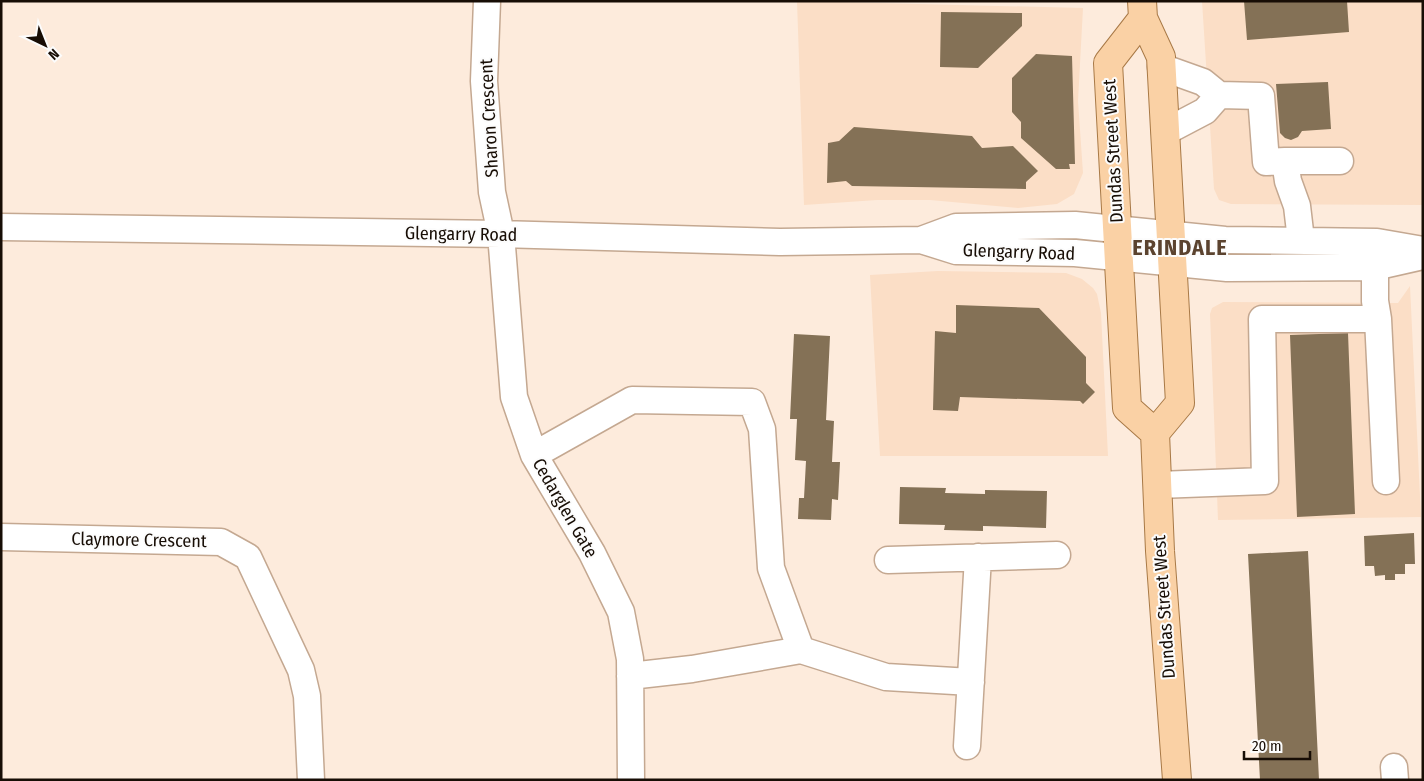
<svg xmlns="http://www.w3.org/2000/svg" width="1424" height="781" font-family="'Fira Sans Condensed',sans-serif">
  <rect width="100%" height="100%" fill="#fdebdc"/>
  <path fill="#fbdec6" d="M797,1L1083,8L1078,101L1083,173L1074,194L1057,204L1018,208L930,200H877L804,205Z
    M1202,1H1423V205L1231,204L1219,200L1214,189Z
    M938,271L1066,273L1082,279L1093,288L1097,294L1101,313L1108,456H880L870,275Z
    M1410,286L1421,517L1218,520L1210,314L1212,308L1223,302L1398,303Z"/>
  <path fill="#847156" d="M1244,1H1347L1349,32L1247,40Z
    M941,12L1022,13V26L978,68L940,67Z
    M1036,54L1072,56L1075,164H1069L1070,169H1056L1021,138V122L1012,112V78Z
    M1328,82L1331,129L1302,131L1298,137L1291,140L1285,138L1280,133L1276,84Z
    M854,127L972,136L982,148L1013,146L1038,171L1026,182V189L852,186L846,181L827,183L828,143L839,141Z
    M956,305L1039,308L1086,357V383L1095,392L1083,404L1080,401L960,397L958,411L933,410L935,331L956,333Z
    M1348,333L1355,514L1297,517L1290,335Z
    M794,334L830,336L826,420L834,421L832,462H840L838,500L832,499L831,520L798,519L799,498H804L806,461L795,460L797,419H790Z
    M900,487L946,488L945,493L985,494V490L1047,491L1046,528L983,526V531L944,530L945,525L899,524Z
    M1414,533L1415,564H1405V574H1395V580H1385V575L1375,576L1374,566H1365L1364,536Z
    M1308,551L1319,780H1260L1248,554Z"/>
  <g fill="none" stroke-linecap="round" stroke-linejoin="round">
    <defs>
      <path id="minor" d="M487,1L484,81L492,192L501,234L514,397L534,455L592,553L621,612L630,659L631,780
        M1161,67L1203,82L1219,95L1261,96L1266,162L1285,161
        M1165,132L1205,111L1219,95
        M1,227L501,234L780,242L921,240L956,251L1075,253L1227,268L1374,267L1423,256
        M921,240L956,227L1075,225L1225,240L1377,242L1423,250
        M1301,240L1297,206L1288,181L1285,161H1340
        M1375,266V301L1378,319L1386,481
        M534,455L632,400L752,402L762,429L771,568L801,650
        M1158,485L1265,481L1262,319H1378
        M1,537L221,542L248,557L301,670L307,696L311,780
        M888,560L1057,555
        M630,676L692,669L801,650L886,677L971,682
        M967,746L978,557
        M1394,767L1395,780"/>
      <path id="major" d="M1142,1L1143,18L1161,57L1180,403L1155,433L1160,551L1177,780
        M1143,18L1108,63L1127,408L1155,433"/>
    </defs>
    <use href="#minor" stroke="#c4a891" stroke-width="29"/>
    <use href="#major" stroke="#a87946" stroke-width="30"/>
    <use href="#minor" stroke="#fff" stroke-width="26"/>
    <use href="#major" stroke="#fad1a5" stroke-width="28"/>
  </g>
  <g text-anchor="middle" dominant-baseline="central" stroke-width="4" stroke-linejoin="round" paint-order="stroke">
    <g font-size="18" fill="#170d05" stroke="#fcfcfc">
      <text transform="translate(489 118) rotate(-93)">Sharon Crescent</text>
      <text transform="translate(1113 151) rotate(-93)">Dundas Street West</text>
      <text transform="translate(461 234) rotate(1)">Glengarry Road</text>
      <text transform="translate(1019 252) rotate(2)">Glengarry Road</text>
      <text transform="translate(565 508) rotate(60)">Cedarglen Gate</text>
      <text transform="translate(139 540) rotate(1)">Claymore Crescent</text>
      <text transform="translate(1164 607) rotate(-94)">Dundas Street West</text>
    </g>
    <g font-size="22" font-weight="bold" letter-spacing="1" fill="#5b432f" stroke="#fcfcfc">
      <text x="1180" y="247">ERINDALE</text>
    </g>
  </g>
  <rect width="1424" height="781" fill="none" stroke="#170d05" stroke-width="5"/>
  <g transform="translate(45 45) rotate(137)" stroke="#fcfcfc" stroke-width="4" paint-order="stroke">
  <path d="M0-4L9 19L0 12L-9 19Z" fill="#170d05"/>
  <text y="-8" font-size="14" font-weight="bold" text-anchor="middle" fill="#170d05">N</text>
  </g>
  <path d="M1244 751v8h66v-8" fill="none" stroke="#170d05" stroke-width="2.5"/>
  <text x="1252" y="751" font-size="15" fill="#170d05" stroke="#fcfcfc" stroke-width="4" paint-order="stroke">20 m</text>
</svg>
